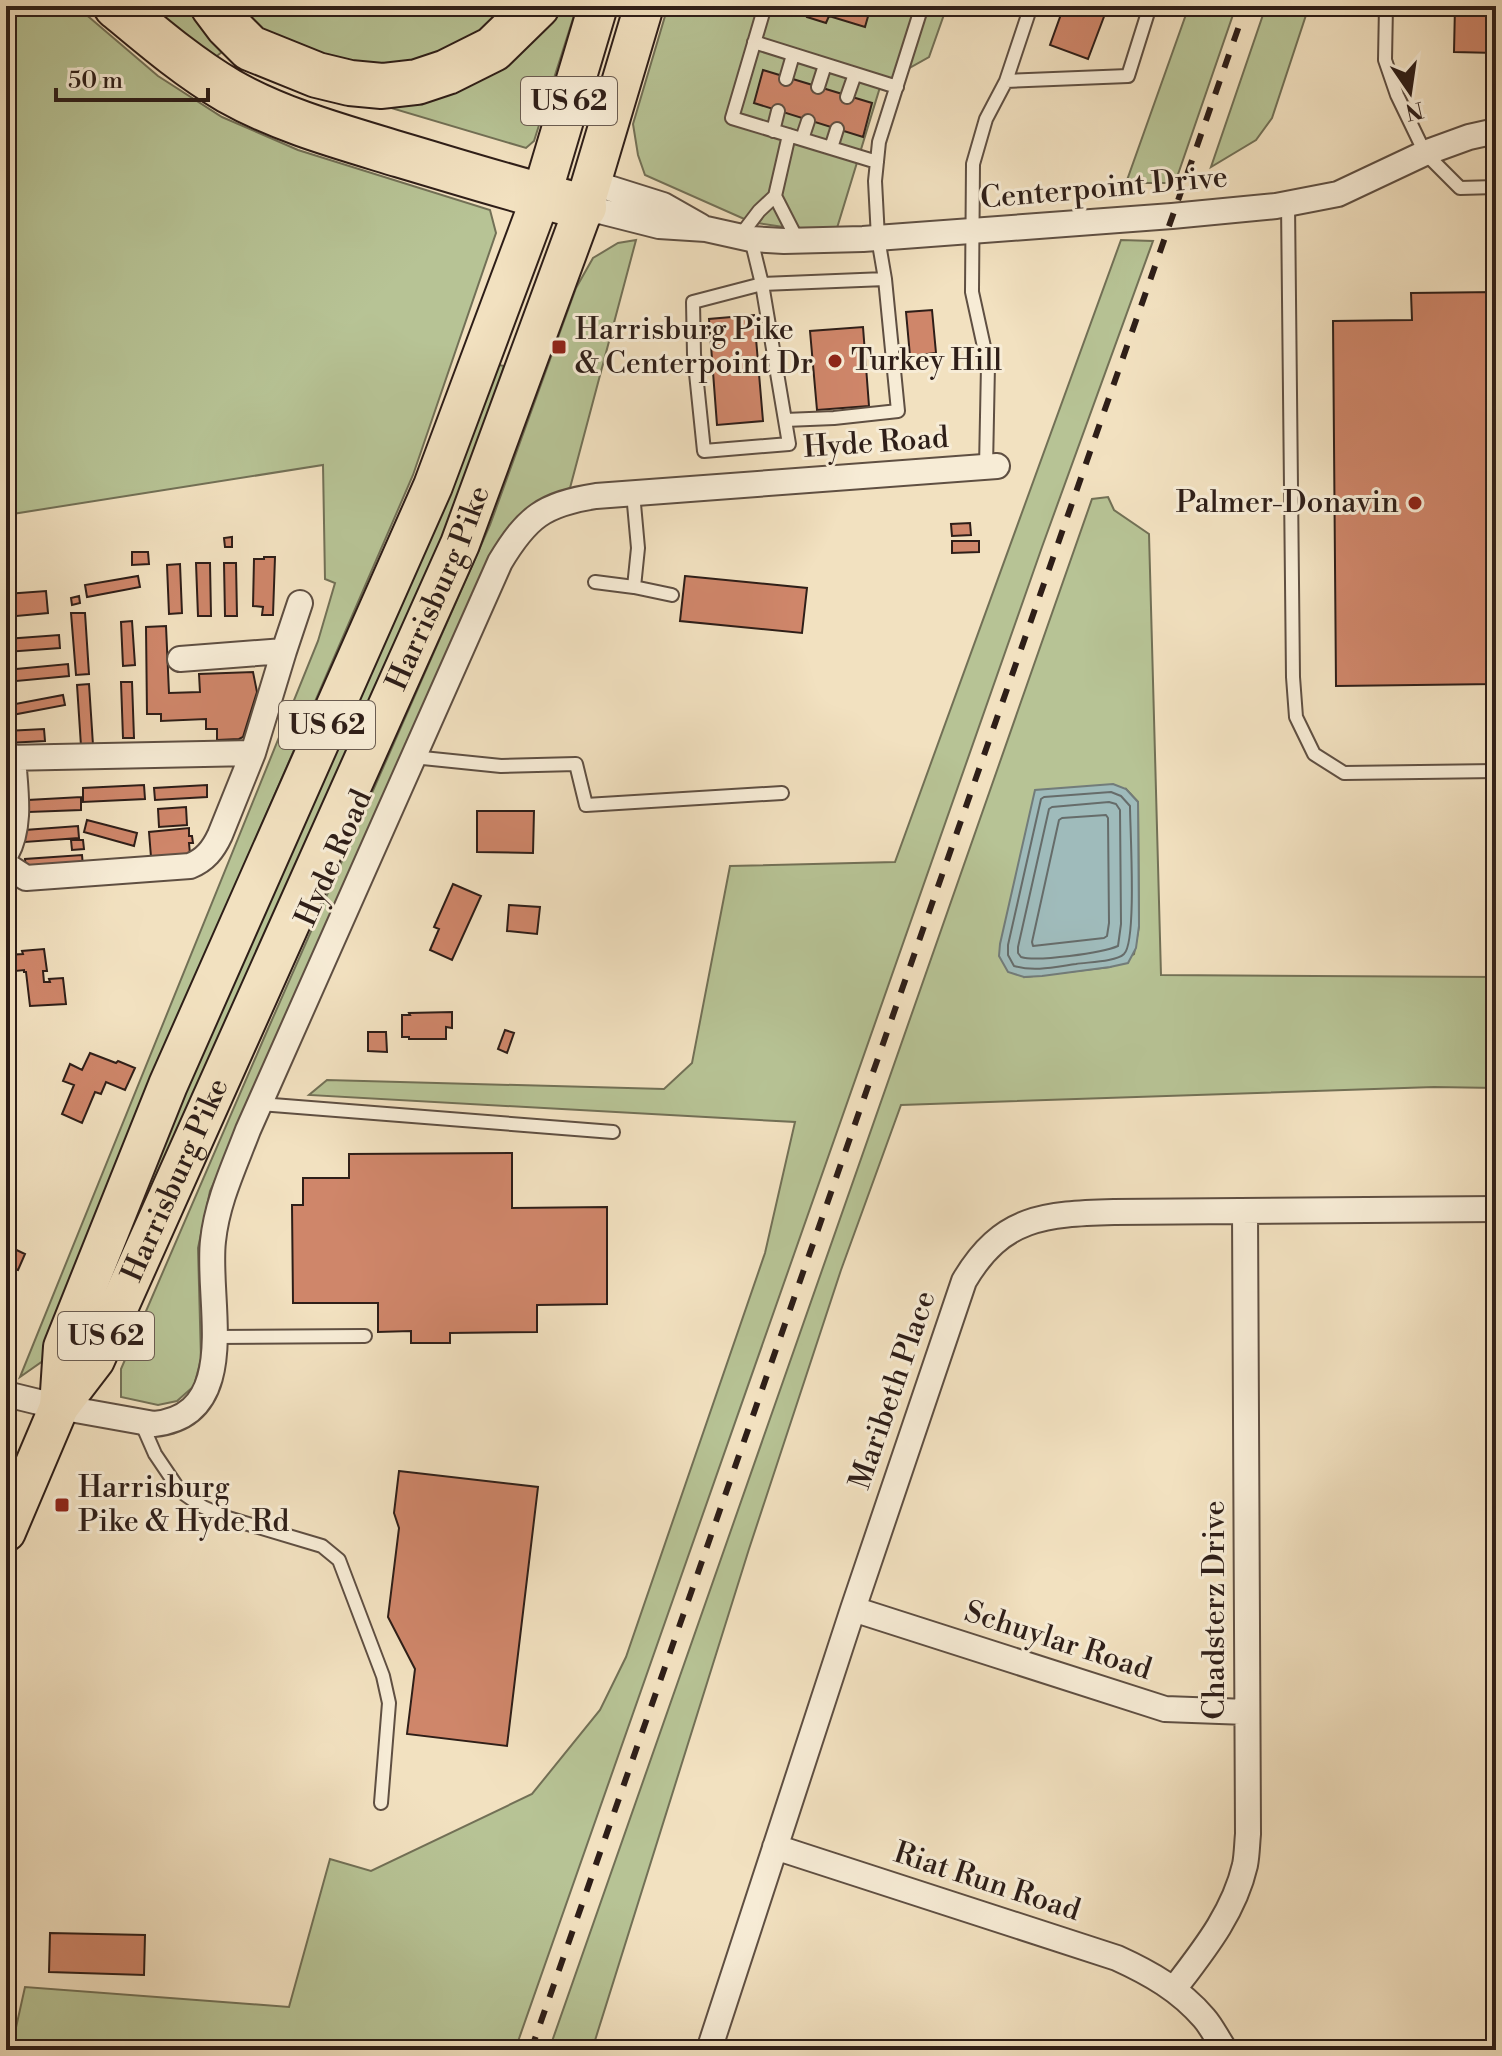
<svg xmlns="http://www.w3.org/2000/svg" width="1502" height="2056" font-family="'Libre Bodoni',serif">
  <rect width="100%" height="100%" fill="#f2e1c0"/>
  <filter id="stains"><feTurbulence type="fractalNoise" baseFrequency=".0025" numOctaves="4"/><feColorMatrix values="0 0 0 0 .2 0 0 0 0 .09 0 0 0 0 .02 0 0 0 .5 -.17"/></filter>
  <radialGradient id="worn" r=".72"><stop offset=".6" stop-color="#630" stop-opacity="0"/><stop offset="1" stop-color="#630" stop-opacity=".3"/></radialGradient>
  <path fill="#b7c395" stroke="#727056" stroke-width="2" fill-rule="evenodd" d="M6,6H76L158,76L222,117L298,150L490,210L496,233L413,475L246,861L47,1358L20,1377L318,641L335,583L325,579L323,465L6,515Z
    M143,6H194L227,48L213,59Z
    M236,6H518L459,55L373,74L288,52Z
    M553,6H577L534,141L526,148L381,105Z
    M668,6H947L929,57L881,84L837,228L803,230L751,222L645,175L638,155L633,124Z
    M1189,6H1236L1175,183H1126Z
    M1266,6H1309L1272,118L1256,140L1211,167Z
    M636,240L570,488L541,500L512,523L498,544L258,1086L210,1191L198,1248L201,1359L194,1386L177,1401L158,1405L121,1397V1369L264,1038L490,525L576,288L593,258L618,243Z
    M1121,240L1153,241L1042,547L515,2050H11L25,1987L289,2007L330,1859L371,1871L532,1794L600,1710L626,1657L765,1253L795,1122L309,1095L327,1080L664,1089L692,1063L730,866L895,862Z
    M494,364L504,366L465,499L104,1315L94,1311L186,1075Z
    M1108,497L1114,510L1149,534L1161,975L1496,977V1088L1434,1087L901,1105L841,1270L749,1549L592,2050H549L1092,499ZM1126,789L1138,802L1139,926L1134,954L1110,967L1025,977Z"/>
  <path fill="#9fbbbb" stroke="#727c7a" stroke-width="2" d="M1113,784L1126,789L1138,802L1139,926L1136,948L1128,963L1110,967L1042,976L1024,977L1008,972L999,956L1000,944L1035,790Z"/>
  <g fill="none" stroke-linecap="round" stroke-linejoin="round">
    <path stroke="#666c6a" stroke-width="2" d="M1111,792L1121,796L1130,806C1130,829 1137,942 1124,954C1116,962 1087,962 1076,964C1055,967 1034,972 1014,966L1008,955V945L1041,799L1044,797Z
      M1109,802L1116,804L1120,810L1121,924L1118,946C1102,953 1037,962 1021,957L1018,953V947L1049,809L1052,807Z
      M1106,815L1108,818L1109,923L1107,936L1104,938L1033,946L1032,942L1059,820L1062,818Z"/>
  </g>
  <path fill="#cf866a" stroke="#2e1e18" stroke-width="2" d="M810,6H871L865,27L829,16L826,23L807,17Z
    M1064,6H1108L1088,59L1050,45Z
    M1455,6H1496V53L1454,52Z
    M763,70L872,103L863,137L754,103Z
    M1496,292V684L1336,686L1333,321L1412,320L1411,293Z
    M932,310L936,353L910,356L906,312Z
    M754,315L763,421L717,425L709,319Z
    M863,327L869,406L817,410L810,331Z
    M970,523L971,535L952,536L951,524Z
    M232,537V547H225L224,538Z
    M952,541H979V552L952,553Z
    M132,552H148L149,564L132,565Z
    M264,557H275L273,615H262L263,607L253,606L254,559H264Z
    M196,563H210L211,616H198Z
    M224,563H236L237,616H225Z
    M180,564L182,613L169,614L167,565Z
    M138,576L140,587L87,597L85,585Z
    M685,576L807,588L802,633L680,621Z
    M46,591L48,613L6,617V594Z
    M79,596L80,603L72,605L71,598Z
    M71,613H85L89,674L76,675Z
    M132,621L135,665L123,666L121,622Z
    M166,626L169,693L200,692L199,674L253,672L257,692L243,737L239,739L217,740V729H206V719L161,721V714H147L146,627Z
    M59,635L60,648L6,652V639Z
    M68,664L69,676L6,682V670Z
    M121,682H132L134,738H123Z
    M89,684L93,745L81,746L77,685Z
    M63,695L65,705L12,715L10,705Z
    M44,729L45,741L7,743L6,731Z
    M144,785L145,799L83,802V788Z
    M207,785V797L155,800L154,788Z
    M81,797V810L29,812L28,800Z
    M186,807L187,825L159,827L158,809Z
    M477,811H534L533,853L477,852Z
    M87,820L137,833L134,846L84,832Z
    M78,826L79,838L25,842V830Z
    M189,828V836H192L193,843H189L190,854L151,857L149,832Z
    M71,840H83L84,849L72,850Z
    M82,855L83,866L26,870L25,859Z
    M453,884L481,896L452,960L430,950L439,929L434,927Z
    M509,905L540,907L537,934L507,931Z
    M44,949L47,971H43L44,982H50L49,979L63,978L66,1004L30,1006L26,972H24V970L6,972V955L23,954L22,951Z
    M452,1012V1028L446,1027V1039H409V1037H402V1015H410L409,1013Z
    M505,1030L514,1033L507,1053L498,1049Z
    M368,1032H386L387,1052L368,1051Z
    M90,1053L116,1063L118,1061L135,1068L125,1090L106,1082L101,1094L95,1092L82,1123L62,1114L74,1085L63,1081L70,1064L82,1070Z
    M512,1153V1208L607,1207V1304L537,1305V1332L450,1333V1343H411V1331L378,1332V1303H293L292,1205H303V1178H349V1154Z
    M6,1245L25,1254L18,1270L14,1269L11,1276L15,1278L6,1304Z
    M399,1471L538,1487L507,1746L407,1734L415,1669L388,1617L399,1528L394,1513Z
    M50,1933L145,1935L144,1975L49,1972Z"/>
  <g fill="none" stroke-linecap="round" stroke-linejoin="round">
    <defs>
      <path id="service" d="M765,6L732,118L877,162
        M1386,6L1385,60L1397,95L1425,153L1460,188L1496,187
        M754,42L897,87
        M786,79L793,55
        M1006,81L1128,76L1150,6
        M818,87L825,65
        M847,97L855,74
        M773,131L778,111
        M802,139L808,121
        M831,148L837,129
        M775,196L798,241
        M1288,204L1293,677L1296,717L1314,754L1344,773L1496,771
        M740,236L759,211L775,196L789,135
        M751,239L762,284L693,302L694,354L704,451L789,444L762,284L885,279L898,411L834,418L785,420
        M885,279L878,238L875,181L879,142L922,6
        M986,467L988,365L972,292L973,164L986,119L1006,81L1031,6
        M633,493L638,548L634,587L672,595
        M595,582L634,587
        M413,757L501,766L576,764L586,805L782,793
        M260,1104L613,1132
        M214,1337L365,1336
        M141,1422L155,1454L180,1491L203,1507L228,1518L322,1546L339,1560L383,1676L389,1703L381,1803"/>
      <path id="minor" d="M590,182L663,205L700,226
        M584,207L659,226L706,229L751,239L784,241L863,239L1172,216L1276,206L1338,194L1425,153L1469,137L1496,131
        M180,659L284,651
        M6,758L253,753
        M6,854C22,825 15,789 13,757
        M6,865L26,878L190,866C205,860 213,850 220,835L253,753L284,651L300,603
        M6,1394L59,1407L154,1424C243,1415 206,1300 213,1241C217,1202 234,1167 248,1130L500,562C527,517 544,504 596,496L997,466
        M853,1609L1165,1709L1247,1712
        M775,1847L1117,1958C1150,1973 1180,1990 1204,2018C1212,2027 1218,2040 1225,2050
        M1174,1989C1203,1951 1234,1913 1245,1865C1247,1855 1247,1844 1248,1834L1245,1211
        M709,2050L853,1609L964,1281C1002,1216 1045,1214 1114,1212L1496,1209"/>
      <g id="primary">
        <path d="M59,1407L63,1347L168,1085L433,486L541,197L598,6"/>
        <path id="s1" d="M6,1532L59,1407L95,1360L460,544L584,207L644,6"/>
      </g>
      <path id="motorway" d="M116,6C152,36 188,67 229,91C282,121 342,137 401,155C462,173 522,192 584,207
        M213,6L228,26L250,48L317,75L350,83L382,86L417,82L447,72L493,49L537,6"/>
    </defs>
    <use href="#service" stroke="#5f4f42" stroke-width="16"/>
    <use href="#minor" stroke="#5f4f42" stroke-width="28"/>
    <use href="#primary" stroke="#2e1e18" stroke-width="42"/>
    <use href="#motorway" stroke="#2e1e18" stroke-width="48"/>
    <use href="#service" stroke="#f7ecd6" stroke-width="12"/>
    <use href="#minor" stroke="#f7ecd6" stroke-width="24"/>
    <use href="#primary" stroke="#f2e1c0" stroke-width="38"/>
    <use href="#motorway" stroke="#f2e1c0" stroke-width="44"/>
    <path stroke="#2e1e18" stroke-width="6" stroke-dasharray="14 14" stroke-linecap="butt" d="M531,2050L1246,6"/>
  </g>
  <g fill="#8f2418" stroke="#f7ecd6" stroke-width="3">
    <rect x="551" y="339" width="16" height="16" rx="4"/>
    <circle cx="835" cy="361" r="8"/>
    <circle cx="1415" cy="503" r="8"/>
    <rect x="54" y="1497" width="16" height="16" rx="4"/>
  </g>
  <g text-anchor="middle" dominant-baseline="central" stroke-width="6" stroke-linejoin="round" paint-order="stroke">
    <g fill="#f7ecd6" stroke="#6a5c51" stroke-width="2">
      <rect x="521" y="77" width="96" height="48" rx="6"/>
      <rect x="279" y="701" width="96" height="48" rx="6"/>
      <rect x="58" y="1312" width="96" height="48" rx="6"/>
    </g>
    <g font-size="28" font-weight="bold" fill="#2e1e18">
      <text x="569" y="101">US 62</text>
      <text x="327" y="725">US 62</text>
      <text x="106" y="1336">US 62</text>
    </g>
    <g font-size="30" fill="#2e1e18" stroke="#f7ecd6">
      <text transform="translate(1104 188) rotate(-5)">Centerpoint Drive</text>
      <text transform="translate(876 443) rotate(-4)">Hyde Road</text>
      <text stroke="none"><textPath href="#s1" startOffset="1040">Harrisburg Pike</textPath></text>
      <text transform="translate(334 858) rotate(-66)">Hyde Road</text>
      <text stroke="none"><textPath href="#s1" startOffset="392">Harrisburg Pike</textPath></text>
      <text transform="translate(893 1390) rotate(-71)">Maribeth Place</text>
      <text transform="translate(1215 1610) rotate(-90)">Chadsterz Drive</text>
      <text transform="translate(1058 1641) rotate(18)">Schuylar Road</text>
      <text transform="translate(987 1882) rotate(18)">Riat Run Road</text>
    </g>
    <g font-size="30" fill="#2e1e18" stroke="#f7ecd6" text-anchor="start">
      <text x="575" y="330">Harrisburg Pike<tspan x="575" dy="34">&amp; Centerpoint Dr</tspan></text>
      <text x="851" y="361">Turkey Hill</text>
      <text x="1399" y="503" text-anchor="end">Palmer-Donavin</text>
      <text x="78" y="1488">Harrisburg<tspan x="78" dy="34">Pike &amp; Hyde Rd</tspan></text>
    </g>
  </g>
  <rect width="1502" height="2056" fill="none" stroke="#f2e1c0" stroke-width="32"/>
  <rect x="8" y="8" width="1486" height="2040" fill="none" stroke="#2e1e18" stroke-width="4"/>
  <rect x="16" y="16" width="1470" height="2024" fill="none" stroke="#2e1e18" stroke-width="2"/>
  <g transform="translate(1410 92) rotate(167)" stroke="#f7ecd6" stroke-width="6" paint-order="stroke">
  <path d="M0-6L14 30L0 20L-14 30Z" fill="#2e1e18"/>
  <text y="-12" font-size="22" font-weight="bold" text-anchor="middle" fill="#2e1e18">N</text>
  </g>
  <path d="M56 88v12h152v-12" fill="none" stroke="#2e1e18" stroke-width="4"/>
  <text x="68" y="88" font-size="24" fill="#2e1e18" stroke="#f7ecd6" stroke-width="6" paint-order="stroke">50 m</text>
  <rect width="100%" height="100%" filter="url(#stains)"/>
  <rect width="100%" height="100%" fill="url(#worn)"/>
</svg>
